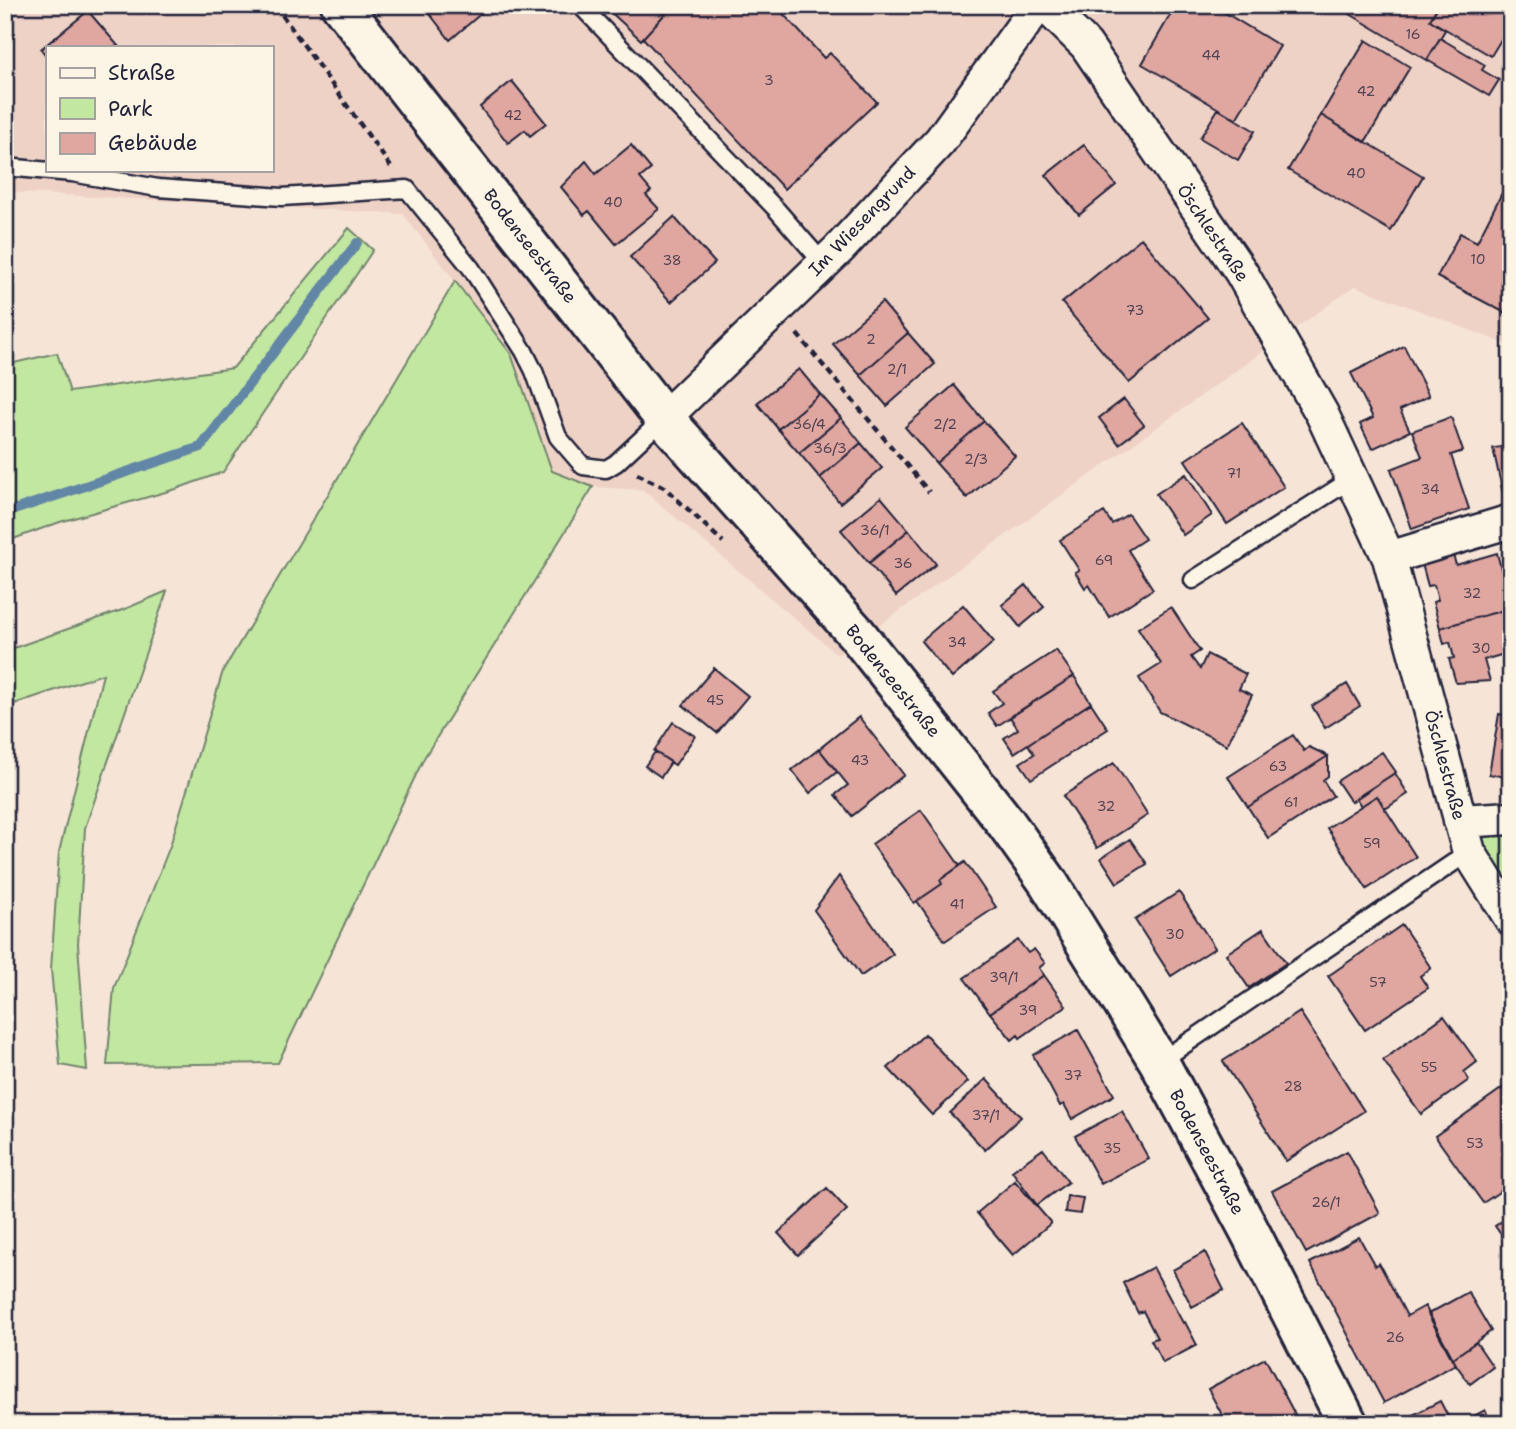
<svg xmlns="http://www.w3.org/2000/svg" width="1516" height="1429" font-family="'Shantell Sans',sans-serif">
  <rect width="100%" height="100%" fill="#f6e5d7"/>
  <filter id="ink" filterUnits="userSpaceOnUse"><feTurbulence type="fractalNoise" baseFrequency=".0143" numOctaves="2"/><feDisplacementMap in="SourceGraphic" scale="14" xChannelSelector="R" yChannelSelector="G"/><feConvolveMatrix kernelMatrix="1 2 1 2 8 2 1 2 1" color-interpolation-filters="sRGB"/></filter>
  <g filter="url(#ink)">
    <path fill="#efd2c6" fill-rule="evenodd" d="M5,5H1511V346L1355,286L838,655L643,490L593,487L552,471L511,354L403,214L5,192ZM47,47H271V170H47Z"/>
    <path fill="#c2e7a1" stroke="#72846e" stroke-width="2" d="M349,228L373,250L223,472L176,489L60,522L5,542V365L57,353L70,392L233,368Z
      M455,281L511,354L552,471L593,487L424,758L278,1063L107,1065L114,988L170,846L223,671Z
      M167,591L85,828L78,944L87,1070L60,1065L51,969L59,852L103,674L5,707V651L125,609Z
      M1511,818V919L1460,821Z"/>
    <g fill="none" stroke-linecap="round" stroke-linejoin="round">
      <path stroke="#6286a5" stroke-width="10" d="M5,513L201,447L357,243"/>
    </g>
    <path fill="#e0a6a0" stroke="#22223b" stroke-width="2" d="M431,5H491L450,40L426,9Z
      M603,5H654L665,14L641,40Z
      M673,5H737L740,8L742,5H775L824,58L830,53L877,102L784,189L643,38Z
      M1176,5H1212L1280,46L1236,119L1142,64Z
      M1335,5H1430L1436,9L1430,20L1445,30L1427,60Z
      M1439,5H1511L1506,20L1511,23L1491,56L1430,20Z
      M88,11L119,47H47V57L41,49Z
      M1440,38L1485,65L1482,70L1499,80L1489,96L1427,60Z
      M1366,40L1410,67L1365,142L1321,115Z
      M512,81L546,123L530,136L525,130L508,143L480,107Z
      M1218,109L1255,131L1238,160L1200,138Z
      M1321,115L1423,176L1391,231L1288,170Z
      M631,145L651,169L640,178L651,191L646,195L659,209L616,244L589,211L584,215L561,187L586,161L596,174Z
      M1084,145L1116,185L1079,215L1046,175Z
      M1504,189L1511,193V316L1437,277L1460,233L1477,242Z
      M674,217L715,263L671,302L630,257Z
      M1141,238L1208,318L1129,383L1062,303Z
      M882,302L908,333L860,375L833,344Z
      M908,333L935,364L887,406L860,375Z
      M1404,346L1429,396L1400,410L1410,431L1372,449L1360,424L1373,418L1351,373Z
      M799,369L820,394L778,429L757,403Z
      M954,385L984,421L936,463L905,427Z
      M820,394L841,418L799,453L778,429Z
      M1124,399L1144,425L1119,444L1099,418Z
      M1451,417L1463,451L1451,455L1469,509L1412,529L1391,469L1422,457L1412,431Z
      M841,418L861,443L820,478L799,453Z
      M984,421L1015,456L967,498L936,463Z
      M1242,423L1284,487L1227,524L1185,460Z
      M861,443L882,468L840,503L820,478Z
      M1511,446V493L1503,494L1493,448Z
      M1186,474L1212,515L1183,535L1156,494Z
      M881,497L909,530L869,563L841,530Z
      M1104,512L1112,524L1128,514L1145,539L1128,550L1153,589L1109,617L1089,585L1085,588L1075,572L1079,570L1060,540Z
      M909,530L936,564L896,596L869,563Z
      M1452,551L1456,565L1497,553L1511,608L1440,628L1433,602L1438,600L1434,585L1428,586L1421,560Z
      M1026,585L1044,607L1020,627L1002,605Z
      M963,605L994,642L952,678L921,641Z
      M1171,607L1200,651L1191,657L1200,669L1207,654L1246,674L1239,689L1252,695L1227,745L1160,712L1139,678L1161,664L1138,628Z
      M1511,608V652L1484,660L1490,681L1456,683L1449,659L1454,658L1450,642L1444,644L1440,628Z
      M1056,650L1074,676L997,726L988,713L1002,703L993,691Z
      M714,668L748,696L717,733L683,705Z
      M1074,676L1091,703L1014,753L1004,738L1018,729L1010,717Z
      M1347,684L1360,706L1325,728L1312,706Z
      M1091,703L1108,729L1031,779L1020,763L1034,754L1028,744Z
      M1499,714L1511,716V778L1489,774Z
      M859,717L904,775L852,816L835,795L848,785L819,749Z
      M673,722L695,736L675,765L654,751Z
      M1293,735L1304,751L1309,747L1328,756L1248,807L1228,777Z
      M819,749L837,772L810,793L792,770Z
      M655,752L671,762L661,777L645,766Z
      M1382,752L1396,772L1351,802L1337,781Z
      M1328,756V776L1323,780L1333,796L1268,838L1248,807Z
      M1114,763L1148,815L1097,848L1063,796Z
      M1395,773L1408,794L1385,809L1377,796L1361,806L1356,798Z
      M1377,796L1416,857L1367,889L1327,828Z
      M921,810L960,866L940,880L942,884L914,903L872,844Z
      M1130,839L1147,864L1117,883L1101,858Z
      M965,862L996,907L945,941L917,901L942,884L940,880Z
      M839,876L893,954L861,976L814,910Z
      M1179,892L1215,948L1171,976L1135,920Z
      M1402,925L1431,968L1420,976L1428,988L1365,1030L1328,976Z
      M1263,929L1286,963L1249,988L1226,954Z
      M1018,940L1028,953L1034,949L1045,963L1039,968L1044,975L990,1013L964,978Z
      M1044,975L1066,1006L1020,1038L1018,1035L1012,1040L990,1013Z
      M1300,1012L1364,1111L1286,1161L1223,1061Z
      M1444,1016L1477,1062L1464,1072L1469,1080L1421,1114L1383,1060Z
      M1078,1030L1114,1095L1072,1119L1064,1104L1060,1106L1033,1055Z
      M925,1034L968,1082L932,1115L888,1068Z
      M986,1079L1021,1117L985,1150L950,1113Z
      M1511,1082V1150L1508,1152L1511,1155V1184L1483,1203L1435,1136Z
      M1122,1111L1149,1159L1101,1184L1075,1136Z
      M1043,1149L1068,1182L1037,1205L1012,1171Z
      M1347,1151L1380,1213L1306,1253L1272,1191Z
      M1015,1181L1051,1223L1013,1255L977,1213Z
      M827,1188L847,1210L798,1255L778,1233Z
      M1067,1196L1083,1198L1080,1214L1065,1212Z
      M1511,1215V1249L1495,1226Z
      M1359,1237L1375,1266L1379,1263L1407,1316L1425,1306L1456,1364L1384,1403L1310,1263Z
      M1205,1252L1224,1290L1192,1307L1173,1270Z
      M1153,1267L1183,1323L1185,1322L1197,1345L1163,1363L1151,1340L1157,1338L1143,1311L1138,1313L1123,1283Z
      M1468,1292L1491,1331L1452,1359L1428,1314Z
      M1476,1342L1493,1367L1470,1384L1452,1359Z
      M1265,1358L1300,1424H1227L1208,1389Z
      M1440,1401L1452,1424H1414L1417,1422L1413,1415Z
      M1485,1410L1492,1424H1459Z"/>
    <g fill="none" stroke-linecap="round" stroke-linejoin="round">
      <defs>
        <path id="service" d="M580,5L776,209L823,263
          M5,167L72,173L158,188L282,197L407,189L471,268L524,351L534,371L558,437L583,466L606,469L616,463L664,418
          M1193,580L1352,479
          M1159,1062L1469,852"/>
        <path id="minor" d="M1045,5L1086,45L1241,272L1322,414L1389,558L1469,852L1511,919
          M664,418L839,249L940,141L1038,5
          M1389,558L1511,521
          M1460,821L1511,818"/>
        <path id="tertiary" d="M341,5L664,418L856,633L1006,823L1048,882L1159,1062L1249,1230L1348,1424"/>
      </defs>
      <use href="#service" stroke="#22223b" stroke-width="21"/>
      <use href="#minor" stroke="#22223b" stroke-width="37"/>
      <use href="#tertiary" stroke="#22223b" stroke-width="44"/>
      <path stroke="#22223b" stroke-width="4.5" stroke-dasharray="7 5" stroke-linecap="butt" d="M275,5L391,167
        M797,334L929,492
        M637,474L664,487L723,542"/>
      <use href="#service" stroke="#fcf5e5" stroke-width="16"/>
      <use href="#minor" stroke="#fcf5e5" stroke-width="32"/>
      <use href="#tertiary" stroke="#fcf5e5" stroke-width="38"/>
    </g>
  </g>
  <g text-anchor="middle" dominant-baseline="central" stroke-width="7" stroke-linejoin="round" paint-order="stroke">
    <g font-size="14" fill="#524354">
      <text x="1413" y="34">16</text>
      <text x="1211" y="55">44</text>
      <text x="769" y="80">3</text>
      <text x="1366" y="91">42</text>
      <text x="513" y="115">42</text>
      <text x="1356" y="173">40</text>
      <text x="613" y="202">40</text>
      <text x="1478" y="259">10</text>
      <text x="672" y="260">38</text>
      <text x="1135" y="310">73</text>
      <text x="871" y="339">2</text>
      <text x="897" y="369">2/1</text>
      <text x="809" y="424">36/4</text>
      <text x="945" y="424">2/2</text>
      <text x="830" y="448">36/3</text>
      <text x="976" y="459">2/3</text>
      <text x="1234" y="473">71</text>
      <text x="1430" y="489">34</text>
      <text x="875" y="530">36/1</text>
      <text x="1104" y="560">69</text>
      <text x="903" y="563">36</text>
      <text x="1472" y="593">32</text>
      <text x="957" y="642">34</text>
      <text x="1481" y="648">30</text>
      <text x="715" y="700">45</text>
      <text x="860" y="760">43</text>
      <text x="1278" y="766">63</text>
      <text x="1291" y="802">61</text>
      <text x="1106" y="806">32</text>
      <text x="1372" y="843">59</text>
      <text x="957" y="904">41</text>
      <text x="1175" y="934">30</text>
      <text x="1004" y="977">39/1</text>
      <text x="1378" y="982">57</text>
      <text x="1028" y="1010">39</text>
      <text x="1429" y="1067">55</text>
      <text x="1073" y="1075">37</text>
      <text x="1293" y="1086">28</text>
      <text x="986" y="1115">37/1</text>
      <text x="1475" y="1143">53</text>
      <text x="1112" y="1148">35</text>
      <text x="1326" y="1202">26/1</text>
      <text x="1395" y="1337">26</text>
    </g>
    <g font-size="18" fill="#22223b" stroke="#fcf5e5">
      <text transform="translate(862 221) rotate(-46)">Im Wiesengrund</text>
      <text transform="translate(1213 233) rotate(56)">Öschlestraße</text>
      <text transform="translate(530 246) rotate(52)">Bodenseestraße</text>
      <text transform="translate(893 681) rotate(51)">Bodenseestraße</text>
      <text transform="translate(1445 765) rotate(75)">Öschlestraße</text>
      <text transform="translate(1207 1152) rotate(62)">Bodenseestraße</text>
    </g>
  </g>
  <rect width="1516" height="1429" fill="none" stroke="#fcf5e5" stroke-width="28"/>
  <rect x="14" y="14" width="1488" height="1401" fill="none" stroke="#22223b" stroke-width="2.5" filter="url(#ink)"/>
  <rect x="46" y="46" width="228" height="126" fill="#fcf5e5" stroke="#a5a1a1" stroke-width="2"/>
  <rect x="60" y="68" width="35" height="10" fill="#fcf5e5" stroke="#a5a1a1" stroke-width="2"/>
  <text x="108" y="80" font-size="21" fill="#22223b">Straße</text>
  <rect x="60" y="98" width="35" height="21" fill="#c2e7a1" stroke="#a5a1a1" stroke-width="2"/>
  <text x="108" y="116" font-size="21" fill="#22223b">Park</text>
  <rect x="60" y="133" width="35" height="21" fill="#e0a6a0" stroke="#a5a1a1" stroke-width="2"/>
  <text x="108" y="150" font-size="21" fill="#22223b">Gebäude</text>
</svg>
